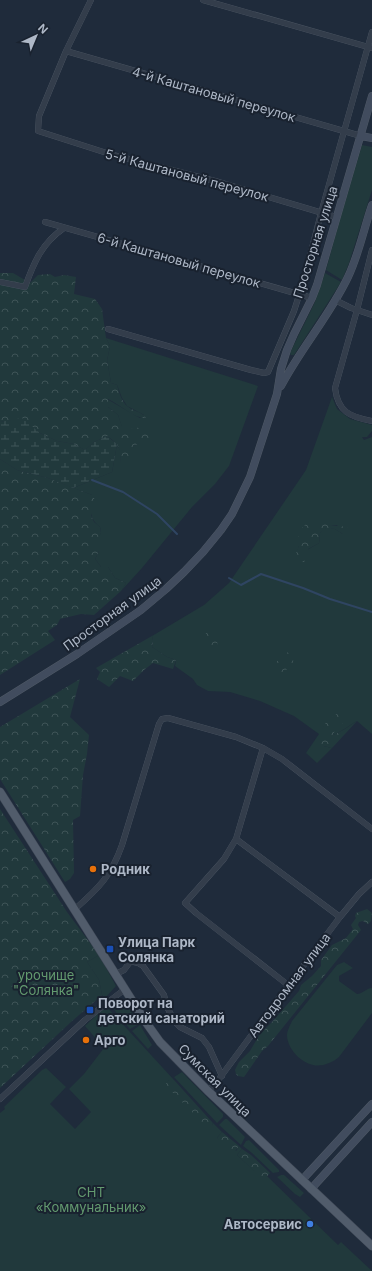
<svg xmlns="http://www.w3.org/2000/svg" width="372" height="1271" font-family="Inter,sans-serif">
  <defs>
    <pattern id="forest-crowns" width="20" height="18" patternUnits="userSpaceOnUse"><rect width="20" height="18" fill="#21393c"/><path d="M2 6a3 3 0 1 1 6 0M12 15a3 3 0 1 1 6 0" fill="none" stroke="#3f5457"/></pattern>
    <pattern id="wetland-marsh" width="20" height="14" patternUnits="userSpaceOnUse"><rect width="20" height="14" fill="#21393c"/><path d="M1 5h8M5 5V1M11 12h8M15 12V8" fill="none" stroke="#3f5457"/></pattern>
  </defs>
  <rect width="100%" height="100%" fill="#1f2b3b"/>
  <path fill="#21393c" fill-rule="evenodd" d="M362,145L372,147V190L349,263L342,280L326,270L340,219Z
    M325,273L341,282L327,304L294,355H291L290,353L315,302Z
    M106,338L258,386L229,466L215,484L192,507L142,568L121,591L126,583L115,578L108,567H101L95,559L99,551L95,540L101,533L100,527C88,518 91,509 92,495L73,488L112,472L117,444L121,452L120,464L134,446L143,440L135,430L122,428L118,415L108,407L107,399L140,418L144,415L127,406L122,398L117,385L111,383L107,360L110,346Z
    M332,397L337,409L350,419L372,425V431L367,437H362L364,440L372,437V734L357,721C349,725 342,732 333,735L338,713C324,728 319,723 324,746L332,748L317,763L306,753L319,734L294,716L260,701L230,692L208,691L197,685L193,679L175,666L176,660L167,657L152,647L153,641L152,636L204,605L229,583L306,470ZM330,525H337L343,534L335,529L326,527L320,533L319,543L296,556L299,546Z
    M99,955L116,986L105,998L102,995L99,980L87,962Z
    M344,962L353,968L339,976V981L357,994C363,994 366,988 372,988V1013L339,1057C332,1063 322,1067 313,1065C300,1062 288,1049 287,1036C287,1030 290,1026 292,1021L337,965Z
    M119,1000H123L126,1002L139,1024L130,1029L111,1006L112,1003Z
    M106,1006L174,1080H169L166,1085L213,1126L212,1122L222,1132L217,1138L236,1151L239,1146L242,1149L237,1155L264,1179L267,1176L338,1245L341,1242L372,1271H0V1113L5,1109L4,1107L42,1070L46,1068L66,1087L50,1104L75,1129L91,1112L69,1089L84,1074L104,1048L85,1026Z
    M140,1025L152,1045L148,1049L132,1031Z
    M182,1072L223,1114V1117L217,1123L174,1077Z
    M225,1119H227L245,1137L241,1145L219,1125Z
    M249,1140L279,1170V1172L273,1173L252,1153L243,1146L246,1141Z
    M281,1175H284L304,1193L300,1197L295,1194L277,1177Z"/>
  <path fill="url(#forest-crowns)" d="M0,273H13L30,283L38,275L50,274L55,277L64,275L76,277L74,294L95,299L102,309L106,338L110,346L107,360L111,383L117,385C119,392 122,402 127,406C134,412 142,411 147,419C132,417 121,405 108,399V407L118,415L122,427L124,424C132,432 136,429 145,424L149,428L150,437L134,446L125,466L120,464C121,448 120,445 107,436L94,442L85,450L74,444L57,441L40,433L22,419L0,422Z
    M0,459L17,470L48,478L92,495L97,503L91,515L94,522L100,527L101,533L96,540L100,544L99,551L95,559L101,567H108L115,578L126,583L121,591L94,615L81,614L60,619L57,625L48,631L55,640L0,675Z
    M311,519L325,520L330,525L347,527L348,533L343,534L335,529L326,528L320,533L319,543L308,549L304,563L295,556L299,546L298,532Z
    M208,631L218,638L217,646L211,650L203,647L199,641L204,636Z
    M152,636L153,641L152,647L167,657L176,660L173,669L153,663L144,670L133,681L120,676L109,687L97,679L100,672L96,668Z
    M288,652L293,654L292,659L295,663L294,666H288L285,673H278L273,669L274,662L280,660Z
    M80,679L70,717L89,735L87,754L83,775L80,816L73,820L74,873L70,879L65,882L0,779V727Z
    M338,713L343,715V723L335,730L333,735C342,732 350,725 357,721L332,748L324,746L318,742C320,737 321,731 323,727C326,721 333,717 338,713Z
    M0,809L67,912L99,955L87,962L99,980L102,995L71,1022L0,1088Z
    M367,909L372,913L371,921L368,924L363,921L359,922L358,925L361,930L268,1046L262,1051L244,1077L238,1076L236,1074L235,1070L239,1062L250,1051L260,1034L273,1021L299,991L301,985L312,976L321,966V960L332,945L346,938L353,929L351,925L356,918L355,916L356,913Z
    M169,1080H174L212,1122L213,1126L209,1129L165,1085Z
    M222,1132L239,1146L233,1154L217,1138Z
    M242,1149L251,1155L270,1173L264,1180L237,1155Z"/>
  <path fill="url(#wetland-marsh)" d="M22,418L40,433L57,441L74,444L85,450L94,442L107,436L117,444L112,472L73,488L48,478L17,470L0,459V422Z"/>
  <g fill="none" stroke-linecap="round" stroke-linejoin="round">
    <path stroke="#2f4562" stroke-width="2" d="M92,480L123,492L157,514L177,534
      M229,578L241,585L261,574L303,588L330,599L372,612"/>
    <defs>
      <path id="street" d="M91,0L66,51L39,116L38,131L113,155L215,181L336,217
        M203,0L372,48
        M66,51L361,136
        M45,222L312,298
        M372,250L357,310L335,388C338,412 350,417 372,421
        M0,282L25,287C34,262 42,243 64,228
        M335,300L351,308L372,315
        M108,329L251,370L264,373L268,372L294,311L303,283L321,213L372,32
        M263,748L236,839L340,917
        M236,839L224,859L185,903L196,913L288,985
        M75,909C99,888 111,876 122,845L159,724L162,719L168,718L236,737L263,748L282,759L372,829
        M116,974L124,970L130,962H134L138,963L143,966L151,977L164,995L167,1007L175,1022L180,1027L202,1038L209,1047L222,1076
        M208,1091L219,1079L273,1006L340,917L359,894L372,882
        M0,1099L85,1020L125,989"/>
      <path id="secondary" d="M361,136L372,138
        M281,386C301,348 330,315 348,277C359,254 364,228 372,205
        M0,702L77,654L141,610L166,589L184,572L203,552L221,530L232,514L250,477L277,394L281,369L287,350L294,334L312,298L317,285L372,96
        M302,1180L372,1104
        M311,1189L372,1122"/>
      <path id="primary" d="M0,792L145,1021L160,1042L208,1091L372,1246"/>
    </defs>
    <use href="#street" stroke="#4e5865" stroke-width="6"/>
    <use href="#secondary" stroke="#4e5865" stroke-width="8"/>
    <use href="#primary" stroke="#3d4654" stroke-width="9"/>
    <use href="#street" stroke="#333d4b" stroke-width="5.5"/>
    <use href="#secondary" stroke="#414c5e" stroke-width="7"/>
    <use href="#primary" stroke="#515c6b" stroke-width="8"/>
  </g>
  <g fill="#e8710a" stroke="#19222f" stroke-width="1.5">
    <circle cx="93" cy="869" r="4"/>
    <circle cx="86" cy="1040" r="4"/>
  </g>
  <g fill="#1a4fb4" stroke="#19222f" stroke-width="1.5">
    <rect x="106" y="945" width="8" height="8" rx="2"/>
    <rect x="86" y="1006" width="8" height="8" rx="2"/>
  </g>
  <circle fill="#3f7fe0" stroke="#19222f" stroke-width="1.5" cx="310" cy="1224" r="4"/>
  <g text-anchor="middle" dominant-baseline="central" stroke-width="4" stroke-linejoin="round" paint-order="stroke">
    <g font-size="13" fill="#aeb8c7" stroke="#19222f">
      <text transform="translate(214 94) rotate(16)">4-й Каштановый переулок</text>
      <text transform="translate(187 175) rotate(15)">5-й Каштановый переулок</text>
      <text transform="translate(315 242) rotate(-72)">Просторная улица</text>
      <text transform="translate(179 260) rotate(16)">6-й Каштановый переулок</text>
      <text transform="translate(112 613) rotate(-36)">Просторная улица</text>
      <text transform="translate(289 985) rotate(-53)">Автодромная улица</text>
      <text transform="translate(215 1080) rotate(45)">Сумская улица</text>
    </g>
    <g font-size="13" font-weight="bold" fill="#aeb8c7" stroke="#19222f" text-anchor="start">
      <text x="101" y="869">Родник</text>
      <text x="118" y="942">Улица Парк<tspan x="118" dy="15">Солянка</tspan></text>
      <text x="98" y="1003">Поворот на<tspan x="98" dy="15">детский санаторий</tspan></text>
      <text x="94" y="1040">Арго</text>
      <text x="302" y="1224" text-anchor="end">Автосервис</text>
    </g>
    <g font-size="13" fill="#639a6f" stroke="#19222f">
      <text x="46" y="975">урочище<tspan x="46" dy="15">"Солянка"</tspan></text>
      <text x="91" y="1192">СНТ<tspan x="91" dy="15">«Коммунальник»</tspan></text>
    </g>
  </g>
  <g transform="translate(36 36) rotate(44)" stroke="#19222f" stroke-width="3" paint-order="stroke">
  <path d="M0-3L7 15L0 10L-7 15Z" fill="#aeb8c7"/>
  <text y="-6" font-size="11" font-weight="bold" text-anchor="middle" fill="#aeb8c7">N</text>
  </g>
</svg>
